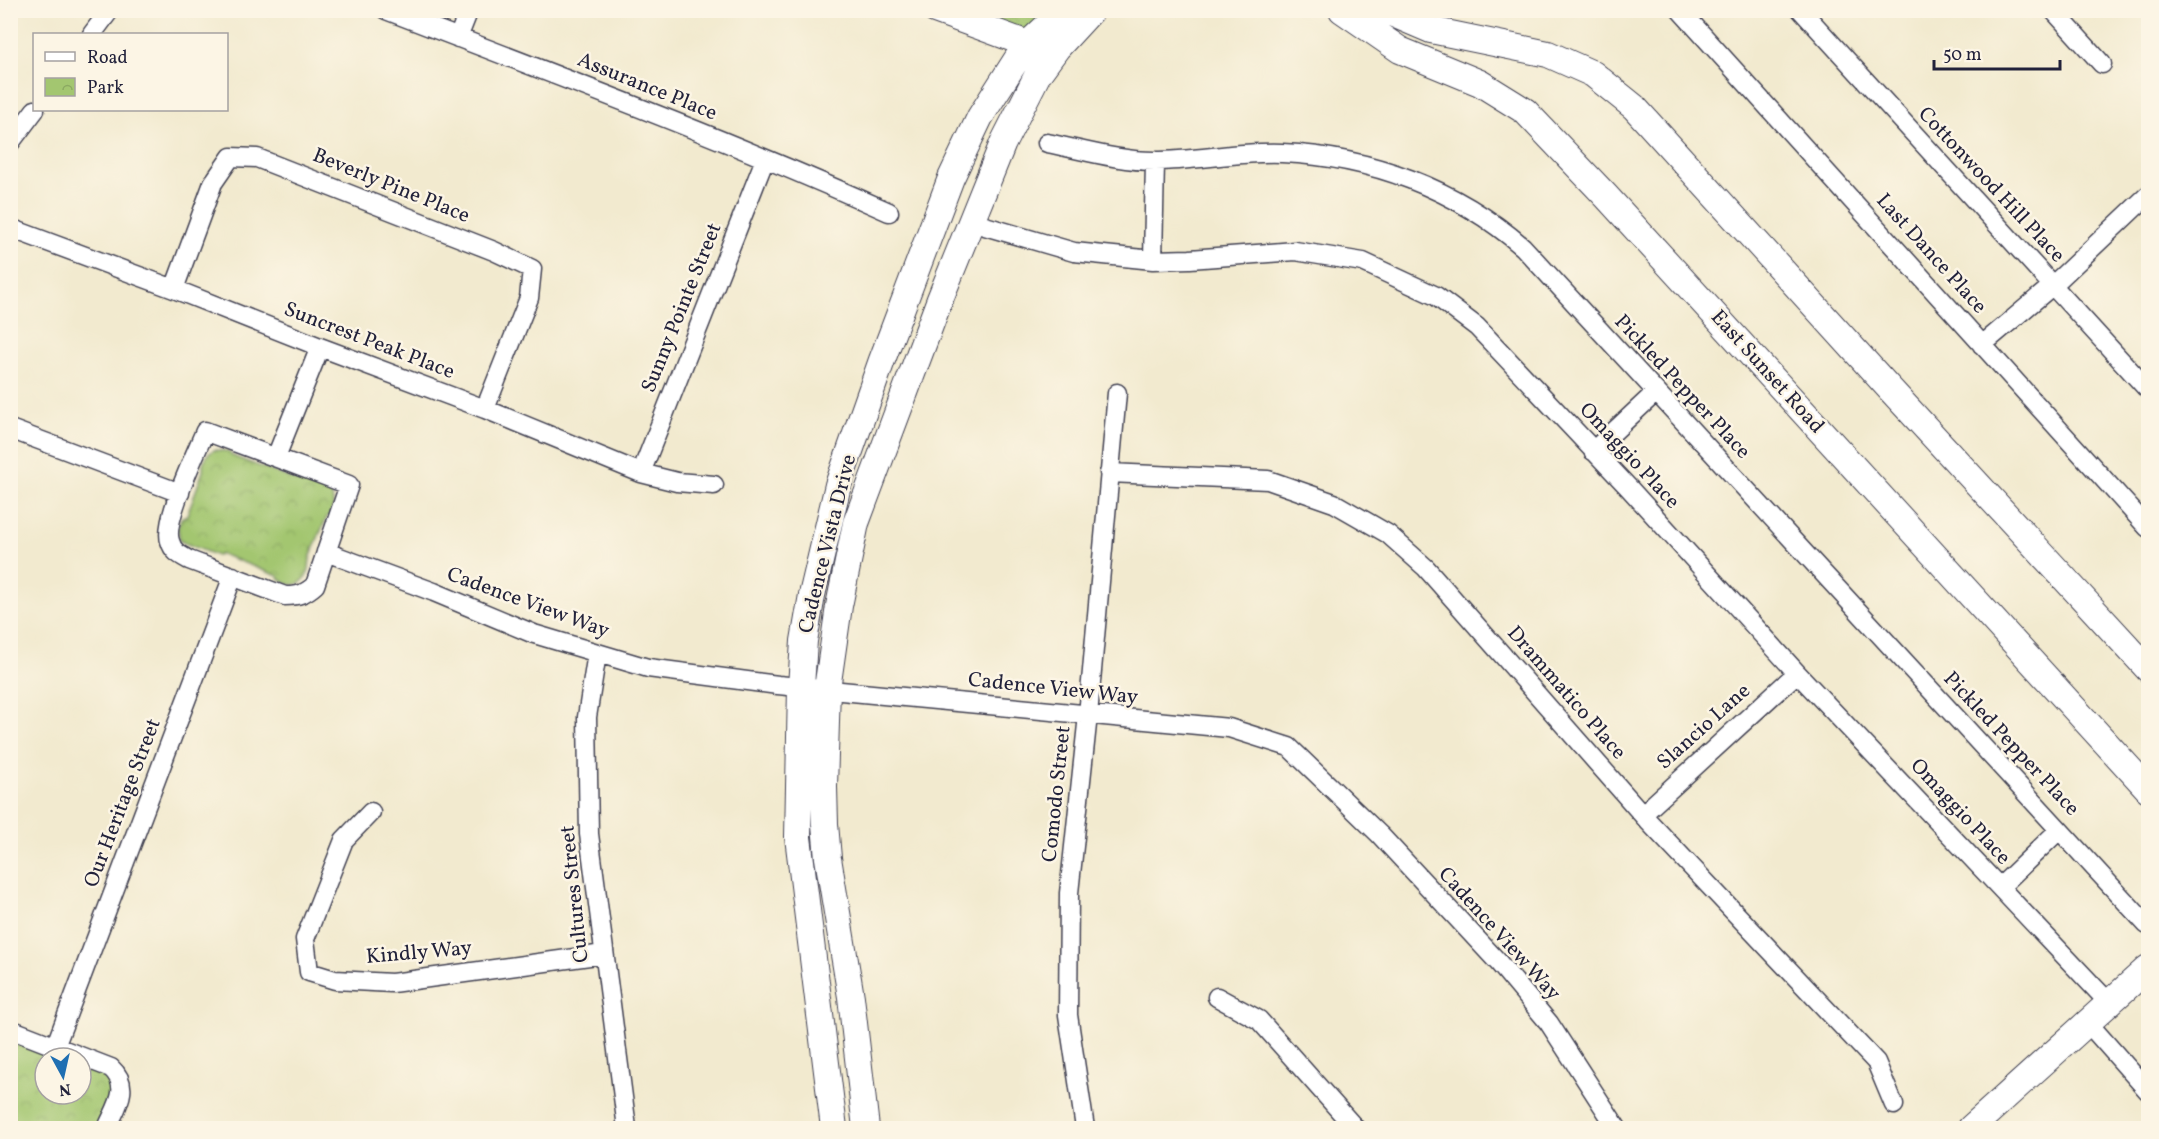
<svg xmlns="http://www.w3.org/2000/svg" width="2159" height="1139" font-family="Vollkorn,serif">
  <defs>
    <pattern id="park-crowns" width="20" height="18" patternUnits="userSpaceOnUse" patternTransform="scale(1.5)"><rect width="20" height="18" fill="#a3c670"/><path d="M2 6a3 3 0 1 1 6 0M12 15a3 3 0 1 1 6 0" fill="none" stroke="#8caa62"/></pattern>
  </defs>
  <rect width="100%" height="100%" fill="#fcf5e5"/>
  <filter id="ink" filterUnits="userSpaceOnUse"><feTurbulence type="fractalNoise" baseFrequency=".0167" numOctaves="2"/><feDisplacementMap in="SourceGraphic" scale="12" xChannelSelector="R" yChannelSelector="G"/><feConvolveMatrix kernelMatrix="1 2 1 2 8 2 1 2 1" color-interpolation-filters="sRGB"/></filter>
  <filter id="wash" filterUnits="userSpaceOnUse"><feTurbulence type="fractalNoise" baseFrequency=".008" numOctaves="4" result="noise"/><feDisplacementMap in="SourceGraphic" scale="24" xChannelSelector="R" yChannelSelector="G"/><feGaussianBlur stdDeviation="1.35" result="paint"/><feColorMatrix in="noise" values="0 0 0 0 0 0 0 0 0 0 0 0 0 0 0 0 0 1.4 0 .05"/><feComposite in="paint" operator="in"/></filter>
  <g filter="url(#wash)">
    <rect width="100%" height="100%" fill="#f2eacf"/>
    <path fill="url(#park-crowns)" stroke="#627456" stroke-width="1.5" d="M964,11H1059L1031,36Z
      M214,450L227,451L235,457L311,486L319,485L330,491C334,500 335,510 327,517C321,531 314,545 310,559C309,563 310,568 308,573C302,588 286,588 278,576L221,554L217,556L180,541L178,528L181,518L187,515L203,471V463L208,454Z
      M10,1038C26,1044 39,1052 55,1058H45V1094H81V1068C87,1070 95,1070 100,1072C126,1082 102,1114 97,1128H11Z"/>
  </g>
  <g filter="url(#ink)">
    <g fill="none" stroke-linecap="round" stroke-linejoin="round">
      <defs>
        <path id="street" d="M386,10C555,75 724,138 889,212
          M1680,10L2148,528
          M1801,10L2148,390
          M2053,10L2102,64
          M92,34L110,10
          M458,38L469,10
          M10,143L35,110
          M1047,143C1083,150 1119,161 1155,161C1197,161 1240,151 1282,153C1371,157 1455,188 1523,247L2147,925
          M971,222L1074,252L1153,260L1190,259L1295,251L1363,262L1436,296L1477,327L1629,488L1797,673L2110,1004
          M10,228L174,289L320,347L485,409L641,473L677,482L714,485
          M1153,260L1155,161
          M174,289L213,183L231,157L257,158L494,251L532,269L529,298L485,409
          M1982,345L2053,285L2148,195
          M10,429L180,493
          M205,431L349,485L315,585C305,594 298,596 285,596L189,560C180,555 173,552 170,541C163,521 196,453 205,431Z
          M1593,451L1656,392
          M276,457L320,347
          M641,473L765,159
          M1109,473L1268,480L1334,503L1388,534L1426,568L1649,822L1876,1062L1894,1105
          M326,552L434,592L534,634L648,668L778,685L1229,728L1289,747L1380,835L1498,962L1549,1023L1617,1128
          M597,653L587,717L589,834L627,1128
          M371,812L344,840L305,939L309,972L335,980L392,983L604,954
          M1643,814L1797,673
          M2000,887L2059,830
          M1217,997L1259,1020L1355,1128
          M2088,1023L2148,1091
          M10,1029L111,1068C132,1087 116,1107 107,1128
          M55,1047L233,576
          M1085,1128L1068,1015L1069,893L1088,715L1117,393"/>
        <path id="secondary" d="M935,10L1028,44L1042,46
          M1342,10L1400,50L1480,83L1525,111L1606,196L2148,789
          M1384,10L1431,30L1548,54L1593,74L1634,107L1889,388L2148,669
          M834,1128L798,837L801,687L804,641L812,595L838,485L882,360L951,178L980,117L1017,59L1028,44L1064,10
          M866,1128L851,997L828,858L825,824L824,787L827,689L839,606L856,523L940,299L1003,143L1038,74L1057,48L1092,10
          M1971,1128L2148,968"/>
      </defs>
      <use href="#street" stroke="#414051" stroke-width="21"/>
      <use href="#secondary" stroke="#414051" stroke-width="28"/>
      <use href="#street" stroke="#fff" stroke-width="18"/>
      <use href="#secondary" stroke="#fff" stroke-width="26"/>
    </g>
  </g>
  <g text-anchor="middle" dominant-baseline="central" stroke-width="5" stroke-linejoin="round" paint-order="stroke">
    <g font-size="21" fill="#22223b" stroke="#fcf5e5">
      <text transform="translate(647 87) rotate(22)">Assurance Place</text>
      <text transform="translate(1991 185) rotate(47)">Cottonwood Hill Place</text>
      <text transform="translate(391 186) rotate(22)">Beverly Pine Place</text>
      <text transform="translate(1931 254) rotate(48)">Last Dance Place</text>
      <text transform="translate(682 308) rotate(-68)">Sunny Pointe Street</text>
      <text transform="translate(369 341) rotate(21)">Suncrest Peak Place</text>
      <text transform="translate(1767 372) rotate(48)">East Sunset Road</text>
      <text transform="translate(1682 387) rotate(47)">Pickled Pepper Place</text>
      <text transform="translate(1629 456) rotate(47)">Omaggio Place</text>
      <text transform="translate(828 544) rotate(-76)">Cadence Vista Drive</text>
      <text transform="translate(528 603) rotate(20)">Cadence View Way</text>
      <text transform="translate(1053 689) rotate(6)">Cadence View Way</text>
      <text transform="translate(1566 693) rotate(49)">Drammatico Place</text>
      <text transform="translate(1704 727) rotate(-42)">Slancio Lane</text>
      <text transform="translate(2011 744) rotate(47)">Pickled Pepper Place</text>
      <text transform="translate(1057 794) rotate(-84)">Comodo Street</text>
      <text transform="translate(123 803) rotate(-69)">Our Heritage Street</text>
      <text transform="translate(1960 812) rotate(47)">Omaggio Place</text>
      <text transform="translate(575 894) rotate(-96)">Cultures Street</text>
      <text transform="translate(1499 934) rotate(48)">Cadence View Way</text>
      <text transform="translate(419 953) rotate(-5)">Kindly Way</text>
    </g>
  </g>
  <rect width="2159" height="1139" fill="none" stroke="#fcf5e5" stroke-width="36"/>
  <rect x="33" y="33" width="195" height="78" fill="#fcf5e5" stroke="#a5a1a1" stroke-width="1.5"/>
  <rect x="45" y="52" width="30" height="9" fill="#ffffff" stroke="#a5a1a1" stroke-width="1.5"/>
  <text x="87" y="63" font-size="18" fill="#22223b">Road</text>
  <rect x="45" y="78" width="30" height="18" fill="url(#park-crowns)" stroke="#a5a1a1" stroke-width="1.5"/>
  <text x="87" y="93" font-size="18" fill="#22223b">Park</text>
  <g transform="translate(63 1076) rotate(172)"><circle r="28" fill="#fcf5e5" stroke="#a5a1a1" stroke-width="1.5"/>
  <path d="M0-4.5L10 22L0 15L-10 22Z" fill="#1f6fb2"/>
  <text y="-9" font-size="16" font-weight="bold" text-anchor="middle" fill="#22223b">N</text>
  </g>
  <path d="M1934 60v9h126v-9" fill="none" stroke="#22223b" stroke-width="3"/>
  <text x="1943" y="60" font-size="18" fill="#22223b" stroke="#fcf5e5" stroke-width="4.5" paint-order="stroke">50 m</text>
</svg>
